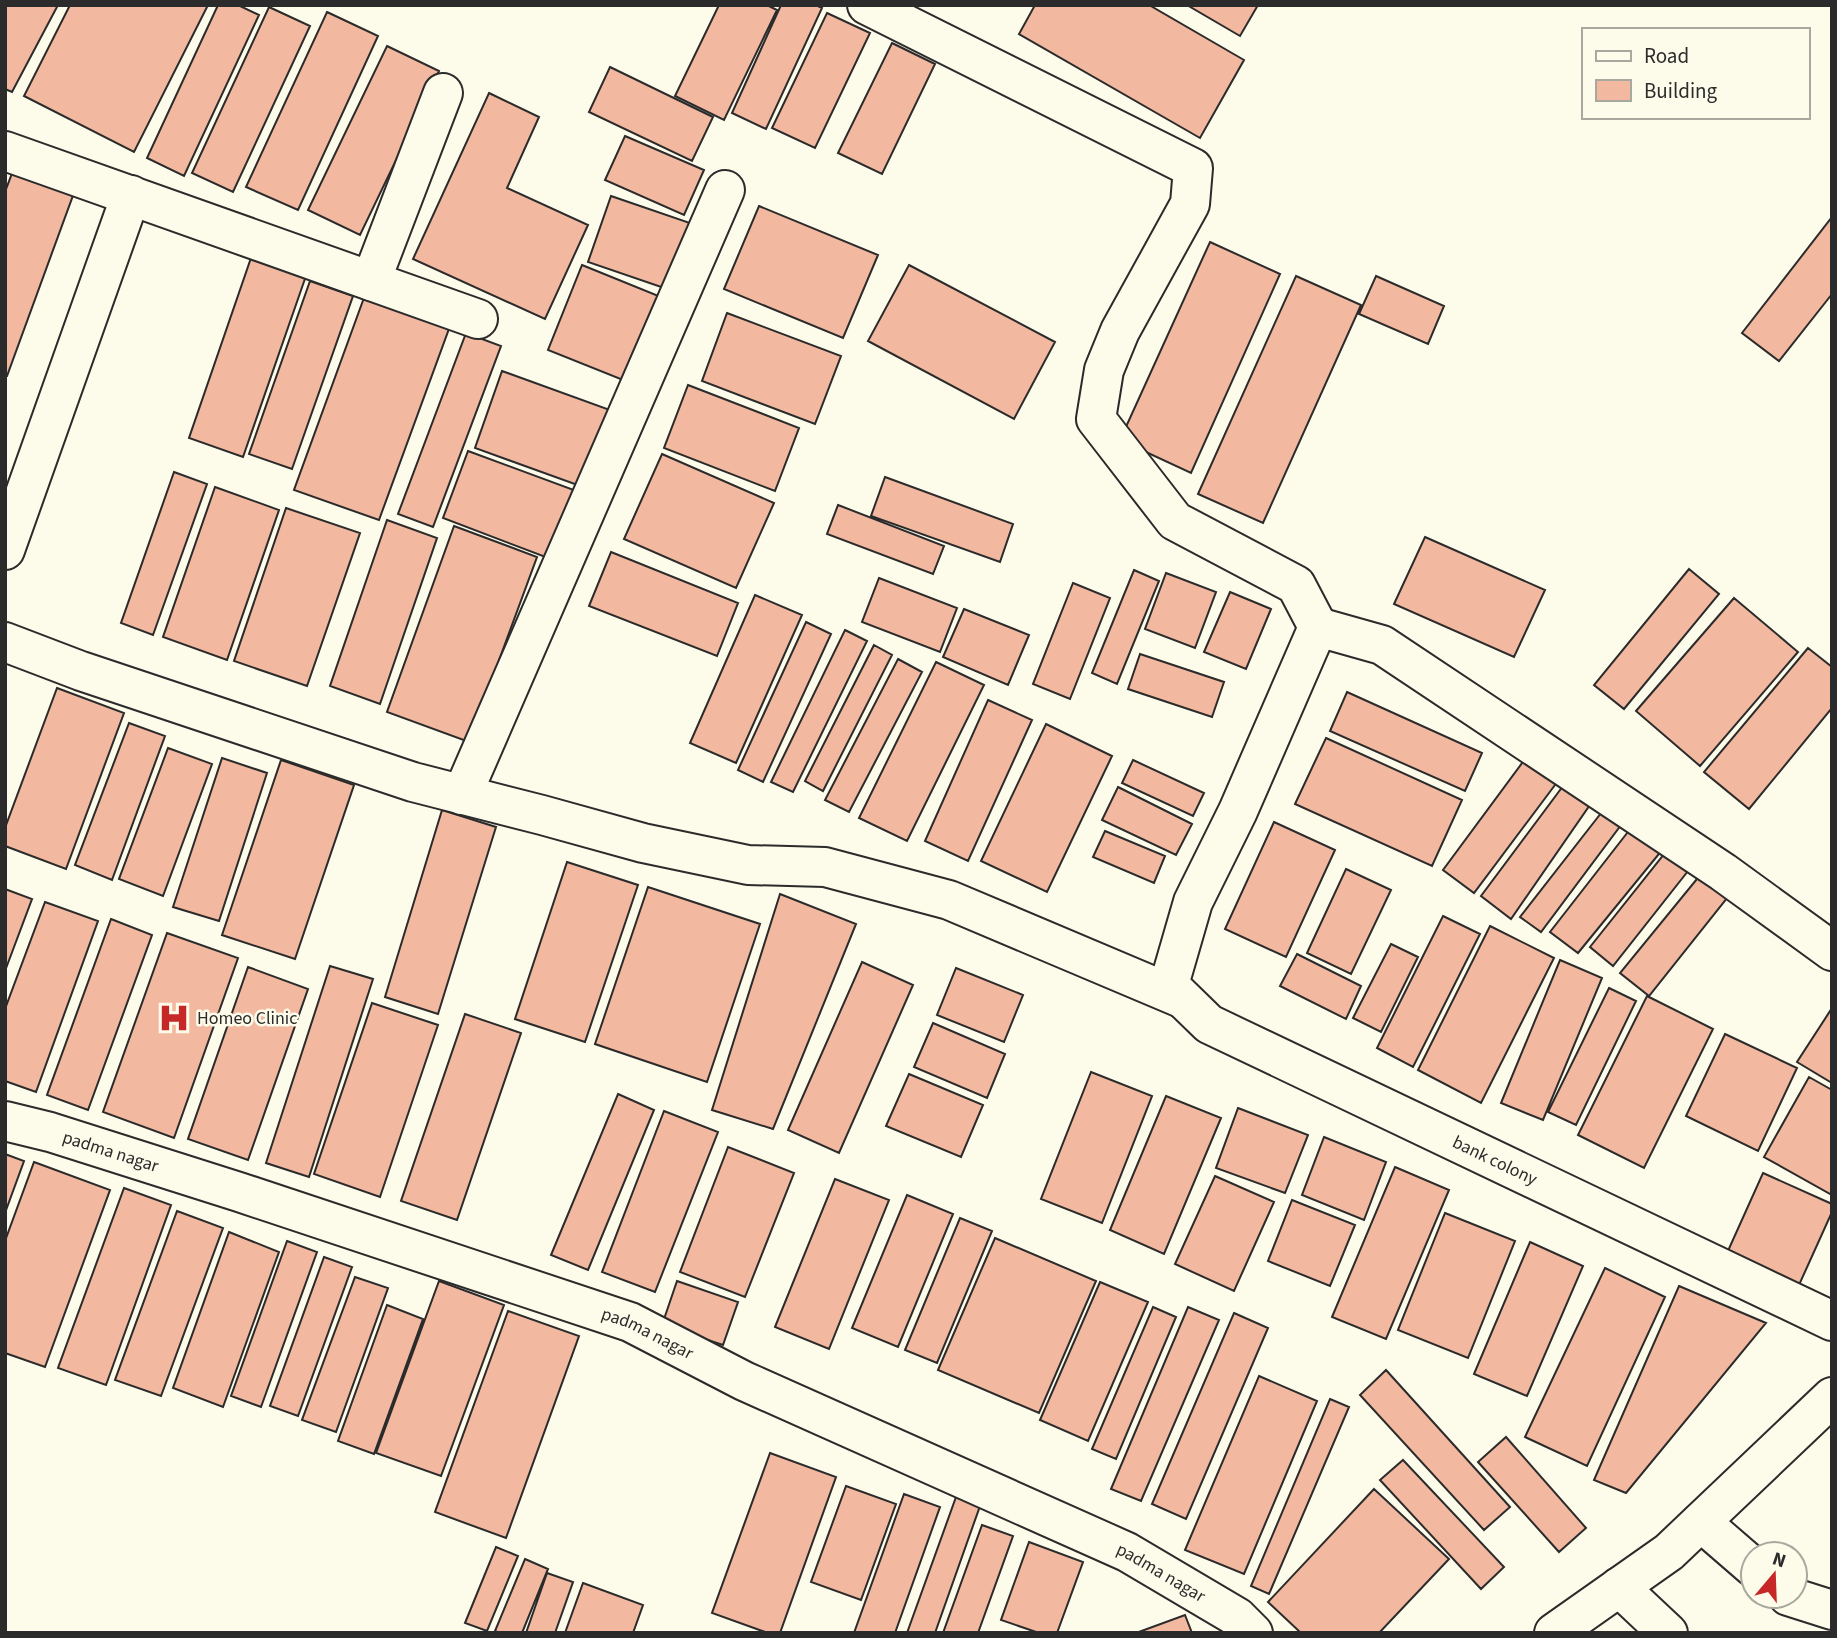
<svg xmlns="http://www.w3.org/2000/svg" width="1837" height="1638" font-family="'Source Sans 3',sans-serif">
  <rect width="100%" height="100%" fill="#fdfbea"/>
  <path fill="#f2b8a0" stroke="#2b2b2b" stroke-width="2" d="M5,5H58L12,92L5,89Z
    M70,5H208L134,152L24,96Z
    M218,5H238L259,15L184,176L147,158Z
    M719,5H767L777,10L724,120L675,96Z
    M781,5H816L822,8L766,129L732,113Z
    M1035,5H1149L1244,60L1200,138L1019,34Z
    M1187,5H1258L1240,36Z
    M269,7L310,26L233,192L192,173Z
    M327,12L378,36L298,210L246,187Z
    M827,13L870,33L815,148L772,128Z
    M892,43L935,64L882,174L838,153Z
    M387,46L439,71L360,235L308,210Z
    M610,67L713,117L692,161L589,112Z
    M489,93L539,117L507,188L588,225L545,319L413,259Z
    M625,136L704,170L684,215L605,180Z
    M14,168L75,190L7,376H5V192Z
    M611,196L690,223L667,289L588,262Z
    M759,206L878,255L843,338L724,289Z
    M1832,217V294L1779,361L1742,333Z
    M1210,242L1280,274L1191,473L1120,440Z
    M252,255L307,273L243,457L189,438Z
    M582,265L661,297L628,382L548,350Z
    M909,265L1055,342L1014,419L868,341Z
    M1296,276L1361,305L1263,523L1198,494Z
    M1376,276L1444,306L1428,344L1359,314Z
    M310,281L353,296L292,469L249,454Z
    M365,295L450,326L379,520L294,490Z
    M727,313L841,356L815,424L702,381Z
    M466,333L501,346L433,527L398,514Z
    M502,371L610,410L583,487L475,448Z
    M688,385L799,428L775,491L664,448Z
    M468,451L582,493L556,561L443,518Z
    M662,454L774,503L736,588L624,539Z
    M174,472L207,484L153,635L121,623Z
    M885,477L1013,524L1000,562L871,516Z
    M215,487L279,510L227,660L163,637Z
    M838,505L944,546L933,574L827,534Z
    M286,508L360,533L307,686L234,661Z
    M387,520L437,538L380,704L330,686Z
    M454,526L537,557L469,742L387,712Z
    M1425,537L1545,590L1514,657L1394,604Z
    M611,552L738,603L717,656L589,606Z
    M1689,569L1719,594L1624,709L1594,685Z
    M1134,570L1159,581L1117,684L1092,673Z
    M1166,573L1216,592L1195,648L1145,629Z
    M879,578L957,608L940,652L862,622Z
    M1073,583L1110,598L1070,699L1033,684Z
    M1230,592L1271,609L1246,669L1204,652Z
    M755,595L802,615L736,763L690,743Z
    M1734,598L1798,652L1700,766L1636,711Z
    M964,609L1029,635L1008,685L943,657Z
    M806,622L831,634L763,782L738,770Z
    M845,630L867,641L793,792L771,782Z
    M874,645L892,655L823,791L805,781Z
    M1808,648L1832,667V708L1749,809L1704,772Z
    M1140,654L1224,682L1212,717L1128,689Z
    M898,659L922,672L849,812L825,800Z
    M936,662L984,685L907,841L859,818Z
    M57,688L124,713L66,869L5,846V828Z
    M1347,692L1482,753L1465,791L1330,731Z
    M988,700L1032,720L968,861L925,841Z
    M129,723L165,736L112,880L75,865Z
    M1046,724L1112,756L1047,892L981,861Z
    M1326,738L1462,800L1432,866L1295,804Z
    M168,748L212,764L163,896L119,879Z
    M1528,755L1558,781L1474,893L1443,870Z
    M222,758L267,773L219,921L173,907Z
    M281,760L354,785L295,959L222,935Z
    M1133,760L1204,793L1193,816L1122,783Z
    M1566,782L1594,799L1511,919L1481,896Z
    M1118,787L1192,824L1176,855L1102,820Z
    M1605,808L1624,821L1541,932L1520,917Z
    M442,810L496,827L438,1014L385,997Z
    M1274,822L1335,850L1286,957L1225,929Z
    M1631,828L1663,849L1578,953L1550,932Z
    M1105,831L1165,856L1154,883L1093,857Z
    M1665,853L1688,871L1613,966L1590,947Z
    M567,862L638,885L585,1042L515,1019Z
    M1346,869L1391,890L1351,974L1307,953Z
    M1701,874L1727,898L1649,996L1620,973Z
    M648,887L760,924L707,1082L595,1044Z
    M5,889L32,899L5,971Z
    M780,894L856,924L773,1129L712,1110Z
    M45,902L98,921L36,1092L5,1081V1009Z
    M1443,916L1480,934L1413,1067L1377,1048Z
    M111,919L152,935L88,1110L47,1095Z
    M1490,926L1554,958L1481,1103L1418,1070Z
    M167,933L238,958L174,1138L103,1112Z
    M1391,944L1418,957L1381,1032L1353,1018Z
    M1297,954L1361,986L1346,1019L1280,986Z
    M1560,960L1602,978L1543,1120L1501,1103Z
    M862,962L913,985L839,1153L788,1130Z
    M330,966L373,979L309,1177L266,1163Z
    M248,967L308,989L248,1160L188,1139Z
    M956,968L1023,995L1004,1042L937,1015Z
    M1609,988L1636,1001L1576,1125L1548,1112Z
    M1647,996L1713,1029L1644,1168L1578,1135Z
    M372,1003L438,1025L380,1197L314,1174Z
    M1832,1008V1083L1797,1062Z
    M465,1014L521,1033L457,1220L401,1201Z
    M933,1023L1005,1054L987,1098L914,1067Z
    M1725,1034L1797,1068L1758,1151L1686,1116Z
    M1091,1072L1152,1096L1102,1223L1041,1199Z
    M909,1074L983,1105L961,1157L886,1126Z
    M1809,1077L1832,1090V1195L1764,1157Z
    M618,1094L654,1110L588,1270L551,1255Z
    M1166,1096L1221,1118L1164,1254L1110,1230Z
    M1238,1108L1308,1135L1285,1193L1216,1168Z
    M664,1111L718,1132L655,1292L602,1272Z
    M1324,1137L1386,1162L1364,1220L1302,1195Z
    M728,1147L794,1173L745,1297L680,1272Z
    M5,1154L24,1161L5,1213Z
    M34,1162L110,1190L45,1367L5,1353V1241Z
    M1395,1167L1449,1190L1386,1339L1332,1317Z
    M1763,1173L1832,1204V1212L1799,1285L1727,1253Z
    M1215,1176L1274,1202L1234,1291L1175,1264Z
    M835,1179L889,1200L829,1349L775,1327Z
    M124,1188L171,1205L106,1385L58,1368Z
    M907,1195L953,1214L898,1347L852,1328Z
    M1292,1200L1355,1225L1330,1286L1268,1261Z
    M177,1211L223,1228L161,1396L115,1380Z
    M1445,1213L1515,1241L1468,1358L1398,1330Z
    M960,1218L992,1231L937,1363L905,1350Z
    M229,1232L279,1252L223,1407L173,1388Z
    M995,1238L1096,1281L1039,1413L938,1370Z
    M287,1241L317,1252L261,1407L231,1396Z
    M1530,1242L1583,1266L1527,1396L1474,1374Z
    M324,1257L352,1267L298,1416L270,1406Z
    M1605,1268L1665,1297L1587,1466L1525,1437Z
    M355,1277L388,1288L336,1432L302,1420Z
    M439,1281L504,1305L441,1476L376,1453Z
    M677,1281L738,1302L723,1345L662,1325Z
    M1100,1282L1148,1302L1088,1441L1040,1420Z
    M1679,1286L1766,1323L1626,1493L1594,1480Z
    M387,1305L423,1319L374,1454L338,1441Z
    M1153,1307L1176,1317L1116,1459L1092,1449Z
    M1188,1307L1219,1320L1141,1501L1111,1489Z
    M508,1311L579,1336L506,1538L435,1512Z
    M1234,1313L1268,1328L1186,1519L1152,1504Z
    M1386,1370L1510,1507L1484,1530L1360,1395Z
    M1259,1376L1317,1401L1244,1574L1185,1550Z
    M1330,1399L1349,1407L1269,1594L1251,1586Z
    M1506,1437L1586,1528L1559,1552L1478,1462Z
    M770,1453L836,1477L780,1633H768L712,1613Z
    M1403,1460L1504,1567L1481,1589L1380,1480Z
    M846,1486L896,1504L861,1600L811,1582Z
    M1374,1489L1449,1559L1379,1633H1301L1268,1602Z
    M904,1494L940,1507L895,1633H854Z
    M956,1497L980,1506L935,1633H907Z
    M982,1525L1013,1536L978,1633H943Z
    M1029,1542L1083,1562L1057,1633H1039L1001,1620Z
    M496,1547L518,1556L487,1631L465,1623Z
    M525,1559L548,1569L522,1633H499L495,1631Z
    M547,1573L573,1582L555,1633H526Z
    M583,1583L643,1605L633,1633H565Z
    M1185,1615L1192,1633H1136Z"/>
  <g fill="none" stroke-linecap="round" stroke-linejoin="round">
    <defs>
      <g id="street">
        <path id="s1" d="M867,5L1193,168L1190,204L1120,331L1104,370L1096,419L1175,521L1296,585L1318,627L1238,811L1193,902L1169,985L1209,1024L1832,1321"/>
        <path d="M5,151L478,319"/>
        <path d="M371,281L443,93"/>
        <path d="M5,550L131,195"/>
        <path d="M1318,627L1382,645L1723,872L1832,951"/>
        <path d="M5,642L81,671L413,782L542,815L643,843L748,865L825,867L949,900L1181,998"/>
        <path d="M462,795L725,190"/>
        <path id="s2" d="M5,1121L50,1132L239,1192L630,1322L744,1381L1127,1552L1237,1617L1253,1633"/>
        <path d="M1701,1522L1753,1567"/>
        <path d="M1619,1587L1668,1633"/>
        <path d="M1788,1596L1832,1610"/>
      </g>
      <path id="secondary" d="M1554,1633L1669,1552L1832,1397"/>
    </defs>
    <use href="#street" stroke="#2b2b2b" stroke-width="42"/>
    <use href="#secondary" stroke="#2b2b2b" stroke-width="42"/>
    <use href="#street" stroke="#fdfbea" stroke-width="38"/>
    <use href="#secondary" stroke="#fdfbea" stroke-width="38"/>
  </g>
  <defs>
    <symbol id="hospital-bare" viewBox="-9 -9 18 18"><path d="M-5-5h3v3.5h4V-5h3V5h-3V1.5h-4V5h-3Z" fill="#c62828" stroke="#fdfbea" stroke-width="2.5" paint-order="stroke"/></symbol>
  </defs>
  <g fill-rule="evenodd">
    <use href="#hospital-bare" x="152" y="996" width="44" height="44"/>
  </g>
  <g text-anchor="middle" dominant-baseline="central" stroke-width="5" stroke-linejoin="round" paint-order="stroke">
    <g font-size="18" fill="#2b2b2b" stroke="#fdfbea" text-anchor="start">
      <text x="197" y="1018">Homeo Clinic</text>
    </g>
    <g font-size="18" fill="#2b2b2b" stroke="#fdfbea">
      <text stroke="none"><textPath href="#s2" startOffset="110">padma nagar</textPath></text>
      <text stroke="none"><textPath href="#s1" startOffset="1712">bank colony</textPath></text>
      <text stroke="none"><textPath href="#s2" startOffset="677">padma nagar</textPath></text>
      <text stroke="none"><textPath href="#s2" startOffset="1244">padma nagar</textPath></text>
    </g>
  </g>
  <rect width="1837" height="1638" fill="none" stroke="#2b2b2b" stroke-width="14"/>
  <rect x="1582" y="28" width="228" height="91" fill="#fdfbea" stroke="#a9a89e" stroke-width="2"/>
  <rect x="1596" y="51" width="35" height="10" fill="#fdfbea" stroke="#a9a89e" stroke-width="2"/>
  <text x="1644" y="63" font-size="21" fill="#2b2b2b">Road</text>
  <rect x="1596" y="80" width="35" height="21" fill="#f2b8a0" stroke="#a9a89e" stroke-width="2"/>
  <text x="1644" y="98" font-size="21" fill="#2b2b2b">Building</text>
  <g transform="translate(1774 1575) rotate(19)"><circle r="33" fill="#fdfbea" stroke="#a9a89e" stroke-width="2"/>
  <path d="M0-5L12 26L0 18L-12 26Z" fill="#c62828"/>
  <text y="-10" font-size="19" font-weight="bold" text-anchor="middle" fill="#2b2b2b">N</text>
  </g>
</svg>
